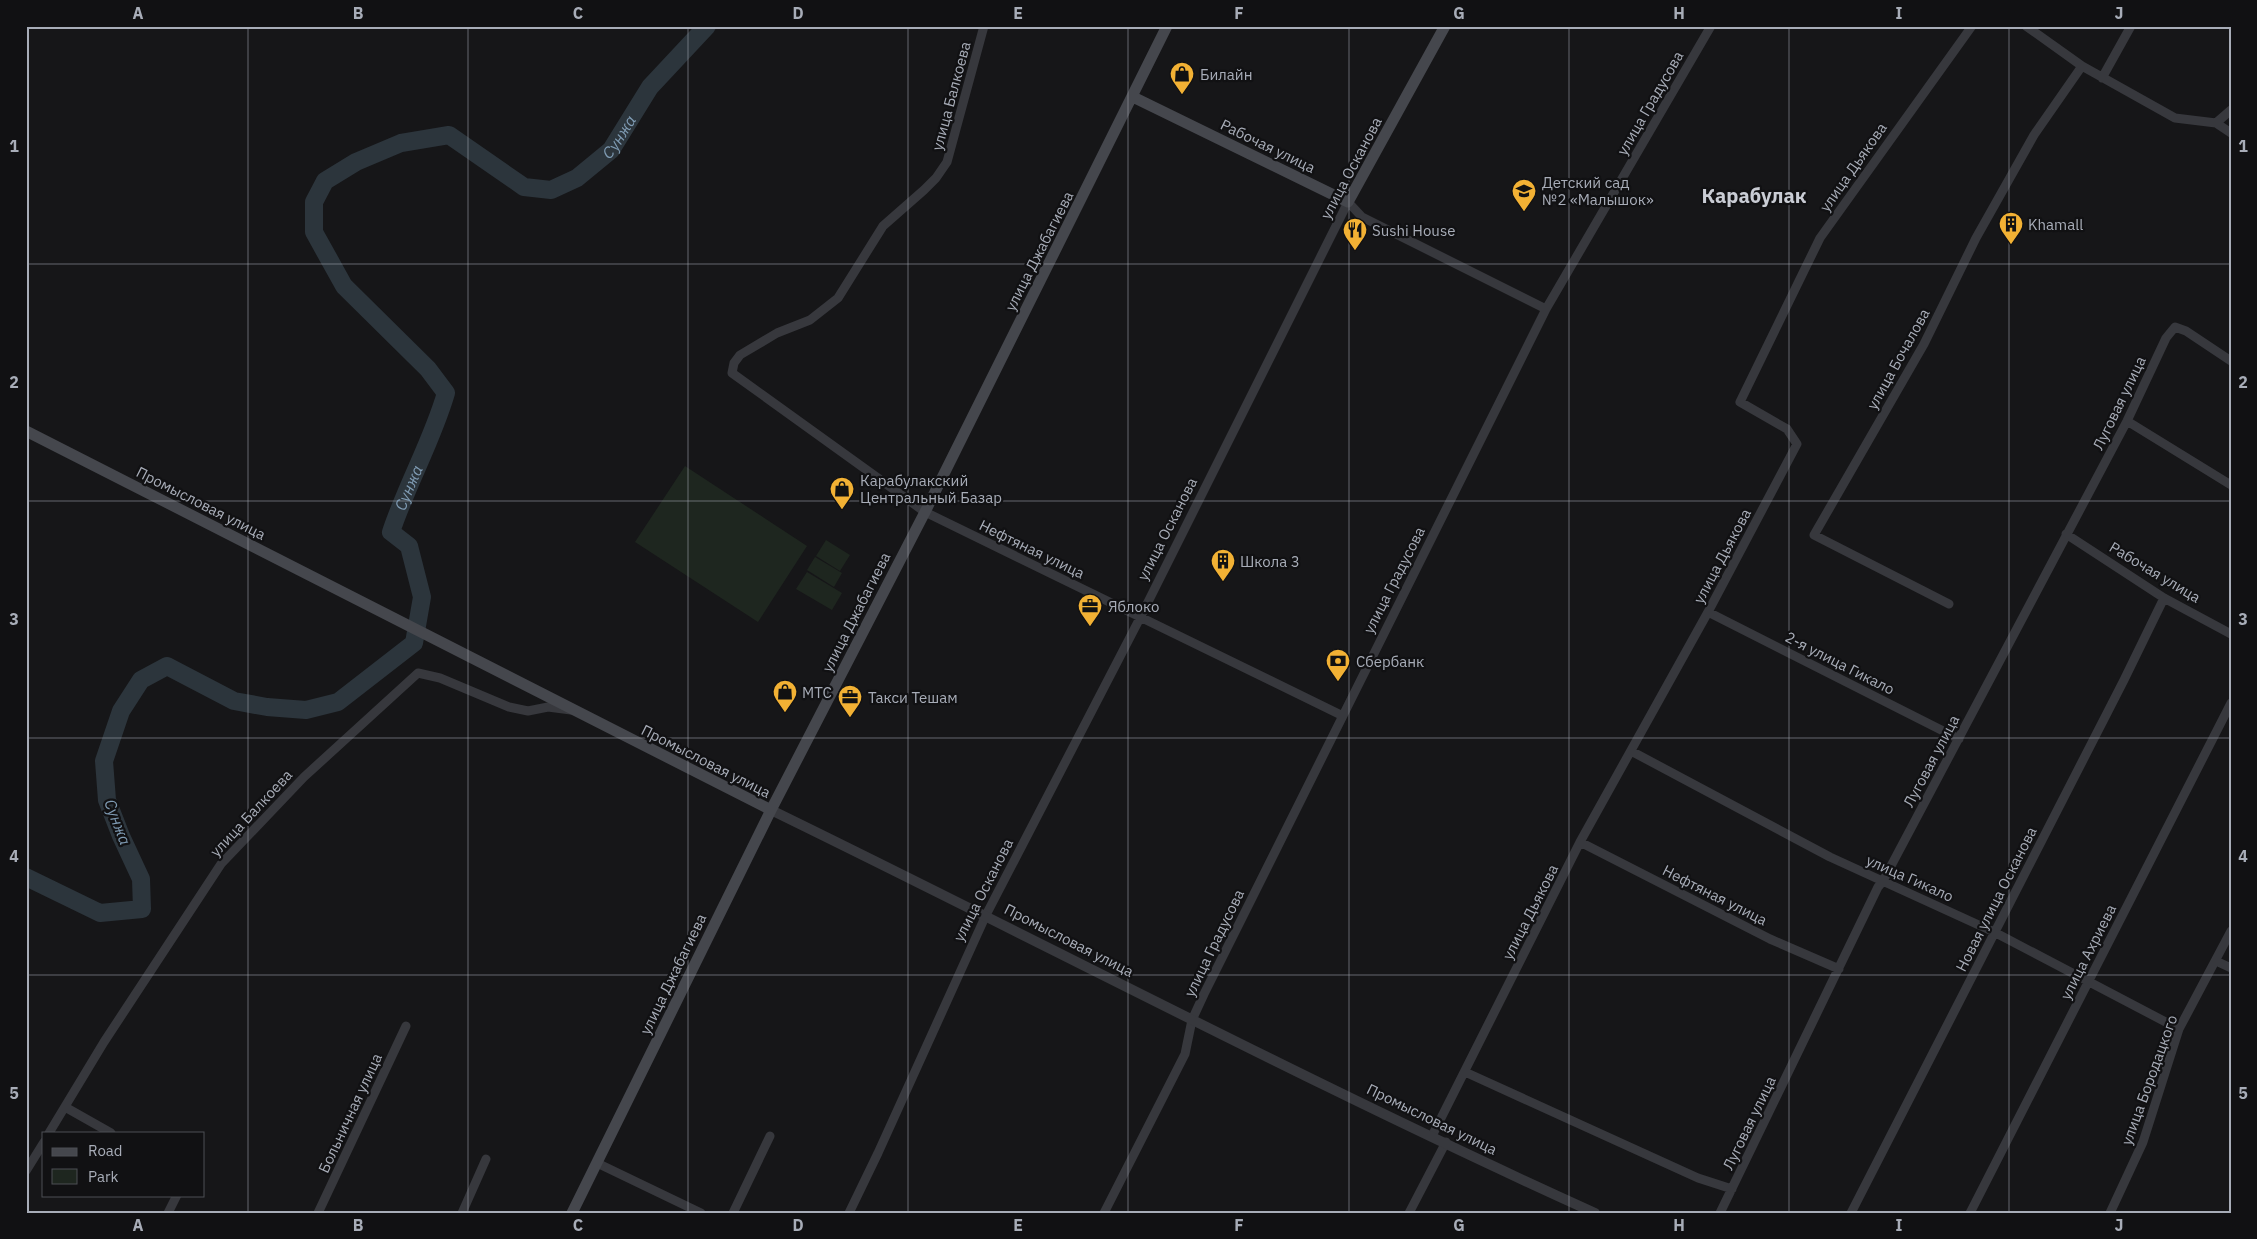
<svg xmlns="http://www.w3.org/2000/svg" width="2257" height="1239" font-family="'IBM Plex Sans',sans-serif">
  <rect width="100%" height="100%" fill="#161618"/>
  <path fill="#1e261f" d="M685,466L807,546L758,622L635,542Z
    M826,540L850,555L840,571L816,556Z
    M815,557L842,573L834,587L807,570Z
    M807,572L842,593L832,610L796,589Z"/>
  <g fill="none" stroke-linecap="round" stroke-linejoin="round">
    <path stroke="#2c353c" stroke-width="18" id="s1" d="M26,877L100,913L142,909L141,879L121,836L107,800L104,761L121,711L141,680L167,666L234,701L267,707L306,710L338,702L414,643L422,597L409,546L391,532C407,484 432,441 446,393L428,369L344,286L314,232V202L325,181L356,162L401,143L449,135L524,187L551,190L577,178L611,150L650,87L707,26"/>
    <path stroke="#37383d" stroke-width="9" d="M984,26L947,162L936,178L924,190L883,226L838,298L810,320L777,333L740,355L734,363L732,373L925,512L1341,715
      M2026,26L2082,66L2175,118L2216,123L2231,133
      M2102,78L2131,26
      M2216,123L2231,110
      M2127,421L2231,485
      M2066,534L2164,598L2231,634
      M1949,604L1814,535L1924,344L1976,238L2034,135L2082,66
      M1708,612L1959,739
      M1631,751L1830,857L1994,932L2179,1029
      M1580,842L1770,939L1839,969
      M2216,961L2231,968
      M1465,1072L1698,1178L1732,1189
      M65,1107L111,1133
      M49,1133L104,1042L221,864L304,777L418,673L440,678L509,707L528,711L548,707L571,710
      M1432,1136L1580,842L1708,612L1797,444L1787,429L1740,402L1820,238L1972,26
      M597,1163L701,1213
      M26,1171L44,1142
      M168,1213L177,1195
      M318,1213L406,1026
      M462,1213L486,1159
      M733,1213L770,1136
      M849,1213L878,1153L986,915L1140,618L1348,202L1362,217L1546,309
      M1104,1213L1185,1054L1192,1020L1204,994L1546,309L1711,26
      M1409,1213L1446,1142
      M1720,1213L1878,887L1883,881L2127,421L2166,338L2175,327L2186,331L2231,361
      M1851,1213L2124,680L2164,598
      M1970,1213L2231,703
      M2110,1213L2143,1142L2179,1029L2231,931"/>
    <path stroke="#37383d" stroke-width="10" d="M771,810C1046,944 1316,1087 1595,1213"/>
    <path stroke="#45474d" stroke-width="11" d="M1133,97L1348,202L1445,26
      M26,431L771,810
      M572,1213L771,810L925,512L1167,26"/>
  </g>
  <path fill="none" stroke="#a8adb8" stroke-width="1" stroke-opacity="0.55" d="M248,26V1213M468,26V1213M688,26V1213M908,26V1213M1128,26V1213M1349,26V1213M1569,26V1213M1789,26V1213M2009,26V1213M26,264H2231M26,501H2231M26,738H2231M26,975H2231"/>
  <defs>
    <symbol id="shop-pin" viewBox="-11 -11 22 30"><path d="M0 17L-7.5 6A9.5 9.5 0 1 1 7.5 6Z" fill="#f2b134" stroke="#111113"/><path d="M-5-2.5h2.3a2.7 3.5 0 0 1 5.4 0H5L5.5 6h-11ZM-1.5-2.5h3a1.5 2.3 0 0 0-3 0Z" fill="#111"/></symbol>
    <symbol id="school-pin" viewBox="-11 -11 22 30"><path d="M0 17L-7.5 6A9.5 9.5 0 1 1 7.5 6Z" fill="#f2b134" stroke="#111113"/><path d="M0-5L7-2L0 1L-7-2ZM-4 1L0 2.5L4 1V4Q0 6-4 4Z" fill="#111"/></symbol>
    <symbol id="building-pin" viewBox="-11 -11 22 30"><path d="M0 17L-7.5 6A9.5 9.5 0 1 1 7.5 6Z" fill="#f2b134" stroke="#111113"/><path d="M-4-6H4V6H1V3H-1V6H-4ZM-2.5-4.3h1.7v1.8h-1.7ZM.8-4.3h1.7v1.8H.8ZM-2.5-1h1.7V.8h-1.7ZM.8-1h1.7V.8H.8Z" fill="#111"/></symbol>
    <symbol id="restaurant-pin" viewBox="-11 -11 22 30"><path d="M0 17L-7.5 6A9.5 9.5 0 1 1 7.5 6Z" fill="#f2b134" stroke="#111113"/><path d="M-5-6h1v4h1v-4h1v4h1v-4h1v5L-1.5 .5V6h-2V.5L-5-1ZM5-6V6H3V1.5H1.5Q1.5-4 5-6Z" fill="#111"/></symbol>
    <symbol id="office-pin" viewBox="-11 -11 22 30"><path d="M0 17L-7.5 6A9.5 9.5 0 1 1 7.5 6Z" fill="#f2b134" stroke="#111113"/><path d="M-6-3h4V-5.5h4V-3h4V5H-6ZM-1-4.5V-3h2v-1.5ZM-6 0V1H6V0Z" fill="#111"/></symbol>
    <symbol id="bank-pin" viewBox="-11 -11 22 30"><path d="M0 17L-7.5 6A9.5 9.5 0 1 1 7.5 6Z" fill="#f2b134" stroke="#111113"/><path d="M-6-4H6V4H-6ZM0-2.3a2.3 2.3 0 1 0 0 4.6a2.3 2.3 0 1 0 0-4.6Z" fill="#111"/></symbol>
  </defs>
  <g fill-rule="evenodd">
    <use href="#shop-pin" x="1168" y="60" width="28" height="38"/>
    <use href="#school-pin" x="1510" y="177" width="28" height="38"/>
    <use href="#building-pin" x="1997" y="210" width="28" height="38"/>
    <use href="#restaurant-pin" x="1341" y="216" width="28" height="38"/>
    <use href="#shop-pin" x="828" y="475" width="28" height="38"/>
    <use href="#building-pin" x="1209" y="547" width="28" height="38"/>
    <use href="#office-pin" x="1076" y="592" width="28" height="38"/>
    <use href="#bank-pin" x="1324" y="647" width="28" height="38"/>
    <use href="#shop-pin" x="771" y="678" width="28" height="38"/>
    <use href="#office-pin" x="836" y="683" width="28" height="38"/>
  </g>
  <g text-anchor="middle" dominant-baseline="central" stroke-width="4.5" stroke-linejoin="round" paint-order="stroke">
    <g font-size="15" fill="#a8adb8" stroke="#111113" text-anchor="start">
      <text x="1200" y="74">Билайн</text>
      <text x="1542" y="182">Детский сад<tspan x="1542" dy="17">№2 «Малышок»</tspan></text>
      <text x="2028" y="224">Khamall</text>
      <text x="1372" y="230">Sushi House</text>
      <text x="860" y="480">Карабулакский<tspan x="860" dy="17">Центральный Базар</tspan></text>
      <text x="1240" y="561">Школа 3</text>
      <text x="1108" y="606">Яблоко</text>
      <text x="1356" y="661">Сбербанк</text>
      <text x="802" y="692">МТС</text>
      <text x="868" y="697">Такси Тешам</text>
    </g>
    <g font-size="15" fill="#a8adb8" stroke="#111113">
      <text transform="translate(951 96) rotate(-75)">улица Балкоева</text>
      <text transform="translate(1650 103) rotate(-60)">улица Градусова</text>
      <text transform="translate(1268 146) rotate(26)">Рабочая улица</text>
      <text transform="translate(1853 167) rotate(-55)">улица Дьякова</text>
      <text transform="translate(1351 168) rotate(-62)">улица Осканова</text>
      <text transform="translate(1039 251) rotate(-63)">улица Джабагиева</text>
      <text transform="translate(1898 359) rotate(-61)">улица Бочалова</text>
      <text transform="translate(2119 403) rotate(-64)">Луговая улица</text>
      <text transform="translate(201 503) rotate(27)">Промысловая улица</text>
      <text transform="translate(1167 529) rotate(-63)">улица Осканова</text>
      <text transform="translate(1032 549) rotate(26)">Нефтяная улица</text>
      <text transform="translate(1722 556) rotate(-62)">улица Дьякова</text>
      <text transform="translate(2155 572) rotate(31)">Рабочая улица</text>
      <text transform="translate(1394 580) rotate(-63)">улица Градусова</text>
      <text transform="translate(856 612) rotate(-63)">улица Джабагиева</text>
      <text transform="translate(1840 663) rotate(27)">2-я улица Гикало</text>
      <text transform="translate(706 761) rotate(27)">Промысловая улица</text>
      <text transform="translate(1931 761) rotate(-62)">Луговая улица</text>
      <text transform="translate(251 813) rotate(-47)">улица Балкоева</text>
      <text transform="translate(1910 878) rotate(24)">улица Гикало</text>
      <text transform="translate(983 890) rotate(-63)">улица Осканова</text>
      <text transform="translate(1715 895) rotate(27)">Нефтяная улица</text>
      <text transform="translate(1996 899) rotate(-63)">Новая улица Осканова</text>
      <text transform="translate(1530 912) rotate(-63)">улица Дьякова</text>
      <text transform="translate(1069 940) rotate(27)">Промысловая улица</text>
      <text transform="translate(1214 943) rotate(-64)">улица Градусова</text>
      <text transform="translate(2088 952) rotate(-63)">улица Ахриева</text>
      <text transform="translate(673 974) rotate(-64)">улица Джабагиева</text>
      <text transform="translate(2149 1080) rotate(-70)">улица Бородацкого</text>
      <text transform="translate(350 1113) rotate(-65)">Больничная улица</text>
      <text transform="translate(1432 1119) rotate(26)">Промысловая улица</text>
      <text transform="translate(1749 1123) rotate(-64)">Луговая улица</text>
    </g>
    <g font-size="16" font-style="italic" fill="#7f9bb3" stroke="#111113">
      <text stroke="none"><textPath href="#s1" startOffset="1552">Сунжа</textPath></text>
      <text stroke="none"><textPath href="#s1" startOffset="846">Сунжа</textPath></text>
      <text transform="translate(118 822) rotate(69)">Сунжа</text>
    </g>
    <g font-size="20" font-weight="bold" fill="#c9ccd4" stroke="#111113">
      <text x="1754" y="195">Карабулак</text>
    </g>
  </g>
  <rect width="2257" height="1239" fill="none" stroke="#111113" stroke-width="55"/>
  <rect x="42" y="1132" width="162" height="65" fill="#111113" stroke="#4d4f55"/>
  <rect x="52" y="1148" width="25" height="8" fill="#45474d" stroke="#4d4f55"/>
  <text x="88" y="1156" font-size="15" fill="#a8adb8">Road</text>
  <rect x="52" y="1169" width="25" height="15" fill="#1e261f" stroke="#4d4f55"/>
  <text x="88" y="1182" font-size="15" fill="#a8adb8">Park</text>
  <rect x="28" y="28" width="2202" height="1184" fill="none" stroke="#a8adb8" stroke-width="2"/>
  <g font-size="16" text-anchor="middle" font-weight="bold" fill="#a8adb8">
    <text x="138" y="19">A</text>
    <text x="358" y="19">B</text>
    <text x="578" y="19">C</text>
    <text x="798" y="19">D</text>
    <text x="1018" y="19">E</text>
    <text x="1239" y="19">F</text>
    <text x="1459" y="19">G</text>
    <text x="1679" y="19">H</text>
    <text x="1899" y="19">I</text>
    <text x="2119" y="19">J</text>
    <text x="14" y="152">1</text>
    <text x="2243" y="152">1</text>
    <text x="14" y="388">2</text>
    <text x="2243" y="388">2</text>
    <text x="14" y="625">3</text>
    <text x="2243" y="625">3</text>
    <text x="14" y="862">4</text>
    <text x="2243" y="862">4</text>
    <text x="14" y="1099">5</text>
    <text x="2243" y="1099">5</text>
    <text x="138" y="1231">A</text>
    <text x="358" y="1231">B</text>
    <text x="578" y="1231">C</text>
    <text x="798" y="1231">D</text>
    <text x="1018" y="1231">E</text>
    <text x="1239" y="1231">F</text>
    <text x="1459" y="1231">G</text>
    <text x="1679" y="1231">H</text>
    <text x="1899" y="1231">I</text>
    <text x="2119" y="1231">J</text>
  </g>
</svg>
